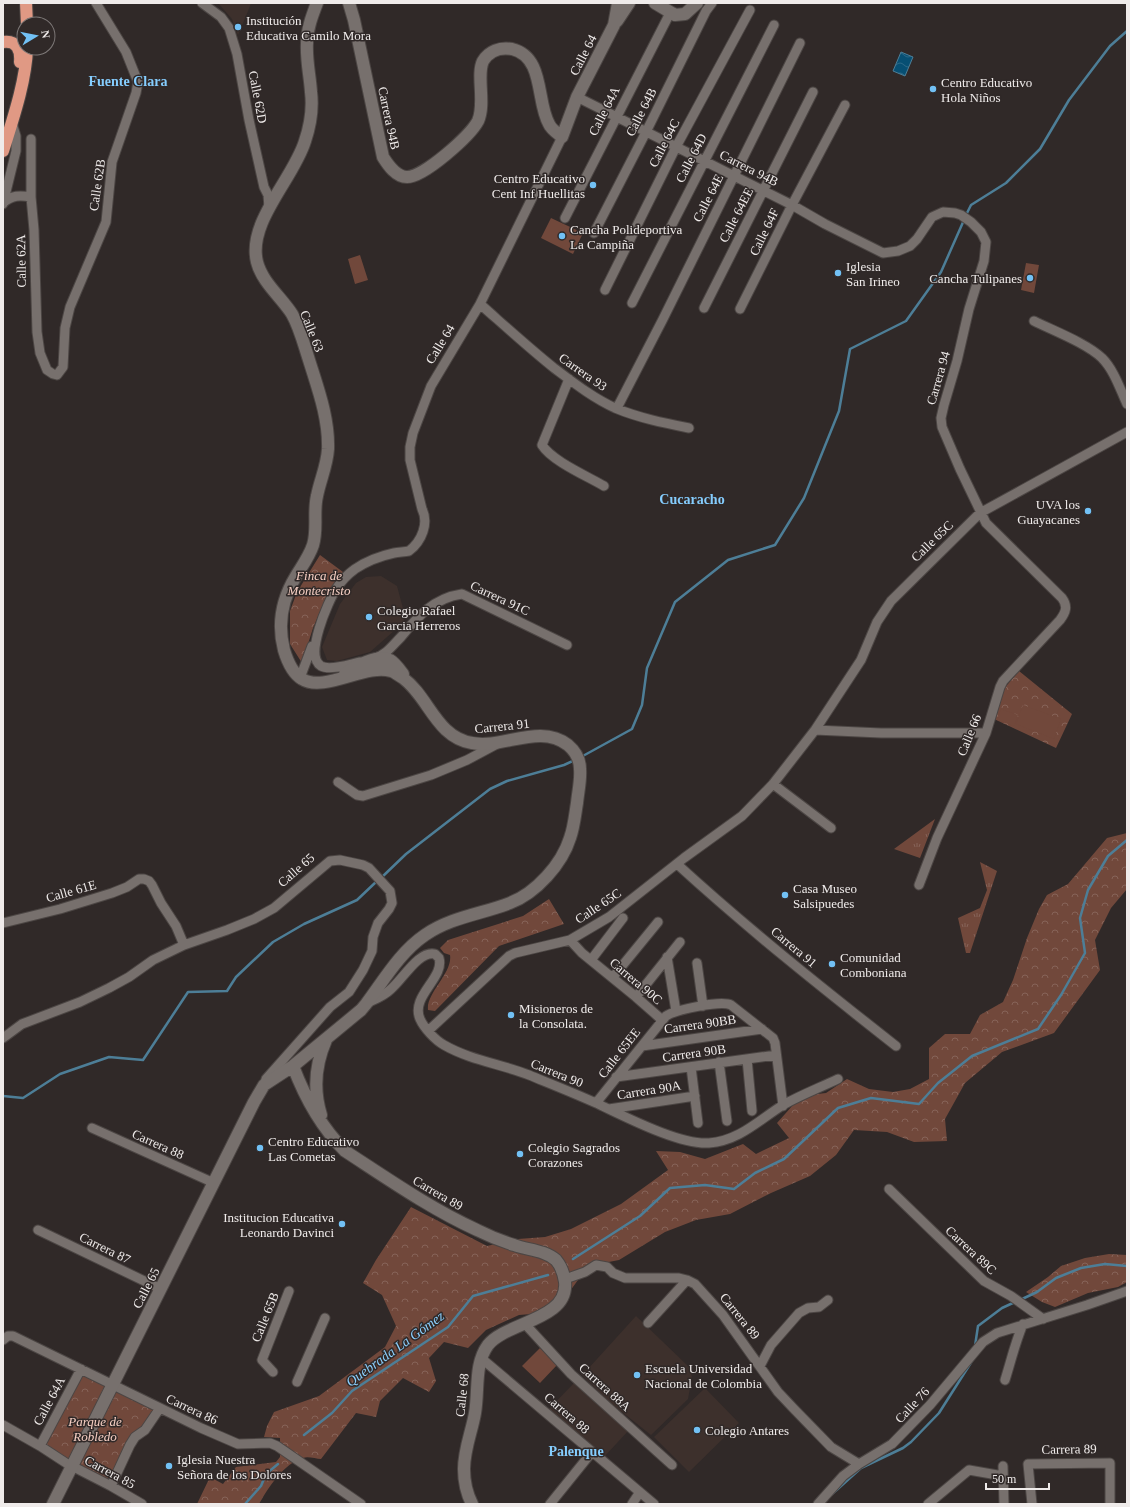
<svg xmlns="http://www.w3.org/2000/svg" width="1130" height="1507" font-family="Georgia,serif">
  <defs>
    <pattern id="grass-tufts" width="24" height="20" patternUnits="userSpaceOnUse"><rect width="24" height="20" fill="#71483b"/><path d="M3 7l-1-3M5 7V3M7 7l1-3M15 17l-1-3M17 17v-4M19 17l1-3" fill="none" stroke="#866358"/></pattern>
    <pattern id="forest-crowns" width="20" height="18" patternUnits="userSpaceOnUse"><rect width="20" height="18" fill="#71483b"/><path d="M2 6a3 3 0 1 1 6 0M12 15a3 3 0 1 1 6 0" fill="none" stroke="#866358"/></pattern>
    <pattern id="water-waves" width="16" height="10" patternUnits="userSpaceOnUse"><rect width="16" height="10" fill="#074f73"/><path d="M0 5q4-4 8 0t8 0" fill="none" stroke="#2b6887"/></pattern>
  </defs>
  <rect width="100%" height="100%" fill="#302928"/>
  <path fill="#3d302c" d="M218,3H251L248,11L238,35L232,19Z
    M381,576L397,586L404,612V622L370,652L337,661L327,660L322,647L340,604L356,583L366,577Z
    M636,1316L689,1367L692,1377L688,1399L651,1435L607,1400L581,1374L585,1370H587Z
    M575,1382L629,1430L604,1457L549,1409Z
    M705,1388L739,1423L689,1472L654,1437Z"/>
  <path fill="url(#grass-tufts)" d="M935,819L920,858L894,849Z
    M980,862L997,871L970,953H966L958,918L980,908L987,890Z"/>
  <path fill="url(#forest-crowns)" d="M320,555L343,572L325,600L313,628L302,663L290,644V611L297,592Z
    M1019,671L1072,714L1056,748L992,718L1001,692Z
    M1127,833V889L1111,908L1095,940L1100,970L1054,1033L1002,1052L965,1083L945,1119L947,1141L914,1142L887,1132L854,1130L836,1155L810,1176L771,1193L730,1214L696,1220L665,1232L619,1260L588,1266L555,1312L519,1315L486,1330L468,1348L444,1342L429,1358L436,1381L429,1392L403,1378L380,1401L376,1417L356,1413L321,1459C316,1459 308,1456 303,1458C284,1463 268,1488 259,1504H197L210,1477L223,1484L236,1467L276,1462L280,1457V1438L264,1437L267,1426L274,1412L319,1396L385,1347L396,1326L382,1295L363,1283L376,1260L411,1207L487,1246L518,1239L545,1237L571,1229L621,1204L668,1170L656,1151L680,1152L705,1159L743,1144L756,1154L789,1138L777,1123L801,1096L826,1093L847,1079L869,1089L893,1092L910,1089L929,1079V1048L945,1034H970L980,1015L1003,1002L1013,980L1027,938L1039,909L1047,895L1068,884L1107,838Z
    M549,899L564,924L499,946L435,1011L428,1010C426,993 453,973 450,955L444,953L440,948L448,940L523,916Z
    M1109,1254L1127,1255V1282L1118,1287L1088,1293L1055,1307L1042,1302L1026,1292L1048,1277L1061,1266L1085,1258Z
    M83,1372L154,1408L147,1421L135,1433L110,1480L44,1446Z"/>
  <path fill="#71483b" d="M551,218L583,233L573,254L541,238Z
    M360,255L368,280L355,284L348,259Z
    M1026,263L1039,265L1034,293L1021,290Z
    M1023,705L1061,719L1054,739L1016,724Z
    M1001,709L1018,715L1014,726L997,720Z
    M540,1348L557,1365L540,1383L522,1366Z"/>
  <path fill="url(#water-waves)" stroke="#4d7e97" d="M901,52L913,57L905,76L893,71Z"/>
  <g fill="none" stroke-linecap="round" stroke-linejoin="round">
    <path stroke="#4d7e97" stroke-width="2.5" d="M966,215L971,205L1006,183L1040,149L1069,100L1110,46L1127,31
      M581,757L632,729L642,705L647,668L675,602L728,560L775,545L804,498L839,411L850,349L906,321L941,272L964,220
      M381,878L406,854L490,789L507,781L564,765L575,760
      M3,1096L23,1098L60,1074L109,1057L143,1060L188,992L227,991L236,977L273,942L304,924L357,900L377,881
      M573,1259L640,1216L670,1188L705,1185L734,1189L755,1173L784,1159L838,1108L871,1098L919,1104L938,1083L972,1056L1038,1029L1061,995L1085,953L1080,918L1088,890L1108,856L1127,840
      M1020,1300L1037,1292L1056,1278L1081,1268L1105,1264L1127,1266
      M975,1346L978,1326L1002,1308L1015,1302
      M304,1435L332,1413L352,1391L448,1327L473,1296L548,1275
      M831,1495L861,1468L903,1448L911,1442L939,1413L972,1361
      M245,1504L261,1486L266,1474L278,1464"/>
    <defs>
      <path id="street" d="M202,3L221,17L229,28L237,54L249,120L264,187L268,195L269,208
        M577,97L792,205L825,224L883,253L898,251L910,246L917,239L932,217L943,212L955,213L961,215L971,222L981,232L986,242L984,261L969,309L957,361L944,405L941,418L942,427L960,469L986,523L1062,598C1068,606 1066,612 1060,620L1003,681L1000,687L986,733L937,838L919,885
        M31,139V197L34,230L37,332L40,353L47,370L53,374L57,375L63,367L65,328L70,307L106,222L112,162L136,93L138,82L126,52L96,3
        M3,203C12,195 20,195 31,197
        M3,204L16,151V136L12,123
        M565,218L668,17
        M594,233L646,132L706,11L712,3
        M605,290L676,147L750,10
        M632,303L774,25
        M480,304C505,326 529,348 554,368C574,383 593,398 615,408C639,418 664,423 689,428
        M704,308L813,92
        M740,309L792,205L845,105
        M1034,321C1054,331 1086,343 1102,358C1114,370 1120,389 1127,404
        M569,379L542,445C552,461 587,476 604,486
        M617,408L663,319L800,43
        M375,658C386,655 393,645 401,637C418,616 434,598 462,594L567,645
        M360,662C350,664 330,671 321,666C304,656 328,602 336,589C340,583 348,574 355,569C367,561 380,556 394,553C399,552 404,552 409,551C422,541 429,523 422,509L410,460V447L413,433L431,386L480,304L562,137
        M300,678L312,646
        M815,730L881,733H986
        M338,782L357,795L363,796L431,775L467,760L497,744
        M773,784L831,828
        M677,864C747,928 821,987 896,1046
        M3,923L60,909L112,893L127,887L139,879H144L149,881L152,885L161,903L176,926L184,945
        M570,940L582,953L636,997L661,1019
        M667,957L676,1011
        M591,960L623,918
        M697,963L703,1006
        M613,977L658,922
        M636,997L680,942
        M367,1003C376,999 384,996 391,989C403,979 419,950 435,954L439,958C445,978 410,996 420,1019C424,1028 435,1040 444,1045C470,1060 501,1064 529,1075C551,1084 574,1093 596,1103C624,1116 679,1145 709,1143C739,1141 759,1120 783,1105C801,1095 819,1088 838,1079
        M428,1031L509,956L515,953L570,940L609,917L684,858L742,816L773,784L815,730L861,660L877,622L891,601L980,513L1127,432
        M3,1038L22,1024L80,1002L109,988L129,977L153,960L184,945L227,930L254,919L274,908L330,861L340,860L363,865L369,868L390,891L392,903L389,909L378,923L373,937L372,951L363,970L349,992L330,1007L266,1079L265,1083
        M642,1046L762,1029
        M747,1059L752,1111
        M719,1062L727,1121
        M691,1067L698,1123
        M616,1077L776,1055
        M596,1103L666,1016C675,1010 721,1000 731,1005L773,1038L775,1043L783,1106
        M609,1109L695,1096
        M92,1128L214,1183
        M889,1189L984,1281L1011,1296L1043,1319
        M38,1230L161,1289
        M564,1275L568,1278L585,1272L596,1265L607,1267L613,1273L625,1278H679L687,1280L695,1284L723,1315L778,1392L795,1410L831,1447L859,1464
        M648,1323L687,1280
        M525,1324L571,1374L672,1465
        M3,1340L8,1336H13L201,1428L238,1444L270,1443L277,1446L361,1504
        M481,1358L654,1504
        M760,1366L771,1345L799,1313L808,1308L819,1307L828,1300
        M273,1372L262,1360L289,1291
        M1005,1380C1011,1361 1015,1343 1023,1324
        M297,1382L325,1318
        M3,1425L40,1446L66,1463L111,1486L142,1504
        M40,1446L81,1369
        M1003,1466L1004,1504
        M111,1486L130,1445L135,1437L145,1430L160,1408
        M550,1504L592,1452
        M632,1504L640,1492
        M818,1504L843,1476L859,1464L892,1444L930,1405L983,1342L997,1333L1087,1305L1127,1291
        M928,1504L969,1470L1003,1476
        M1032,1504L1028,1464L1110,1463V1504"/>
      <path id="secondary" d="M349,3L354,20L383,157C388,165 396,177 407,177C424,177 470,136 478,121C486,103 476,75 483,61C489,51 500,47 512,49C545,57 536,102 549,124C551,129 557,133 562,137L577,97L614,25L618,3
        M655,3L675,15L685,14L697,3
        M617,21L629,3
        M345,674C354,666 378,654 390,660C395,663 400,670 403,674
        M293,1066C305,1098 321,1127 345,1151C388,1179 431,1209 477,1230C489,1236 501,1241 514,1245C527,1250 545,1250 556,1260C561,1266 564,1275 565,1282C569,1320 506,1322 488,1345C474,1364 479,1390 475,1413C472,1431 464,1449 464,1469C464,1480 467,1494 472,1504
        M321,1115C313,1089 315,1065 326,1040
        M53,1504L254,1102L264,1085L293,1066L361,1010L366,1004C384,980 400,952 425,935C451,917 482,914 510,903C536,893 562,864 570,838C574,827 575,815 577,803C578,792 581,780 580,769C580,758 575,751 568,745C540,723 503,749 472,743C436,737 429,697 403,678C401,677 393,671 391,671C366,663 324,693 302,679C292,673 287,660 284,650C277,623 282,599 296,576C302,566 309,557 313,545C318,529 313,512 317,496C320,480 327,466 328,449C329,418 318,389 309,360C304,345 300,328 292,314C281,297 262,282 257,262C247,222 294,178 305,141C310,126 313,108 311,92C310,76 306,60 307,43C307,29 312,16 317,3"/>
      <path id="highway" d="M26,3L27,24
        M3,42C17,40 21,50 20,62
        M3,151C13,119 26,81 27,48"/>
    </defs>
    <use href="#street" stroke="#4c4644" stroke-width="11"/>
    <use href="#secondary" stroke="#4c4644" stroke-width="14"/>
    <use href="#highway" stroke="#4c4644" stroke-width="14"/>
    <use href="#street" stroke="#77706d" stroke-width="9"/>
    <use href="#secondary" stroke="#77706d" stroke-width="12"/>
    <use href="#highway" stroke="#e09984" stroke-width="12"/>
  </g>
  <g fill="#72c1f5" stroke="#302928" stroke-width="1.5">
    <circle cx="238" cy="27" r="4"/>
    <circle cx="933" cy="89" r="4"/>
    <circle cx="593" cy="185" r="4"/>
    <circle cx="562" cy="236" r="4"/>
    <circle cx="838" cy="273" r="4"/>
    <circle cx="1030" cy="278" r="4"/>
    <circle cx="1088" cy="511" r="4"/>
    <circle cx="369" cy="617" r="4"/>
    <circle cx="785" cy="895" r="4"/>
    <circle cx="832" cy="964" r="4"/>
    <circle cx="511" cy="1015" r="4"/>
    <circle cx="260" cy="1148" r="4"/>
    <circle cx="520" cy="1154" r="4"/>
    <circle cx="342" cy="1224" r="4"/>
    <circle cx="637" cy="1375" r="4"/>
    <circle cx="697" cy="1430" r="4"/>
    <circle cx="169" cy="1466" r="4"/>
  </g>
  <g text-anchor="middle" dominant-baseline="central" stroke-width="3" stroke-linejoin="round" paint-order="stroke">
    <g font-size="13" fill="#efebea" stroke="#302928" text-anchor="start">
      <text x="246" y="20">Institución<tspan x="246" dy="15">Educativa Camilo Mora</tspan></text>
      <text x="941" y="82">Centro Educativo<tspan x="941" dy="15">Hola Niños</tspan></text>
      <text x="585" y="178" text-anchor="end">Centro Educativo<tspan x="585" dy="15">Cent Inf Huellitas</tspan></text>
      <text x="570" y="229">Cancha Polideportiva<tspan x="570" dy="15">La Campiña</tspan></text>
      <text x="846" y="266">Iglesia<tspan x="846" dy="15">San Irineo</tspan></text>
      <text x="1022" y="278" text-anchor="end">Cancha Tulipanes</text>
      <text x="1080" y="504" text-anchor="end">UVA los<tspan x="1080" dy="15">Guayacanes</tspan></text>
      <text x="377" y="610">Colegio Rafael<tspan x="377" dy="15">Garcia Herreros</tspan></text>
      <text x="793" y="888">Casa Museo<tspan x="793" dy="15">Salsipuedes</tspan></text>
      <text x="840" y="957">Comunidad<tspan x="840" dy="15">Comboniana</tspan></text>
      <text x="519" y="1008">Misioneros de<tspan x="519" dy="15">la Consolata.</tspan></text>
      <text x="268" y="1141">Centro Educativo<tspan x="268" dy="15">Las Cometas</tspan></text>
      <text x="528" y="1147">Colegio Sagrados<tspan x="528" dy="15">Corazones</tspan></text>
      <text x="334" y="1217" text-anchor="end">Institucion Educativa<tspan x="334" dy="15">Leonardo Davinci</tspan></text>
      <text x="645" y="1368">Escuela Universidad<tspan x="645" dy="15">Nacional de Colombia</tspan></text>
      <text x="705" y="1430">Colegio Antares</text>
      <text x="177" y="1459">Iglesia Nuestra<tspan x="177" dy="15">Señora de los Dolores</tspan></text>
    </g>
    <g font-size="13" fill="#efebea" stroke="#302928">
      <text transform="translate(583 55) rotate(-63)">Calle 64</text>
      <text transform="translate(258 97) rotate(79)">Calle 62D</text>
      <text transform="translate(604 111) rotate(-63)">Calle 64A</text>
      <text transform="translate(641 112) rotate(-63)">Calle 64B</text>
      <text transform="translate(389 118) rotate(78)">Carrera 94B</text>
      <text transform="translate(664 143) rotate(-63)">Calle 64C</text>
      <text transform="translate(691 158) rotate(-63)">Calle 64D</text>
      <text transform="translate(749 168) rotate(27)">Carrera 94B</text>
      <text transform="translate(97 185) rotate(-82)">Calle 62B</text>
      <text transform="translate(708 198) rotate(-63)">Calle 64E</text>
      <text transform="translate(736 215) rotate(-63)">Calle 64EE</text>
      <text transform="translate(764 232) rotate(-64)">Calle 64F</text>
      <text transform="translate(21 261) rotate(-91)">Calle 62A</text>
      <text transform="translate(312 331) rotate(68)">Calle 63</text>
      <text transform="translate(440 344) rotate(-59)">Calle 64</text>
      <text transform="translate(583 372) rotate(35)">Carrera 93</text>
      <text transform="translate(938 378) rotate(-74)">Carrera 94</text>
      <text transform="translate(932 541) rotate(-44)">Calle 65C</text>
      <text transform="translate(500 598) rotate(25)">Carrera 91C</text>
      <text transform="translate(502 726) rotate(-6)">Carrera 91</text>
      <text transform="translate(969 735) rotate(-68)">Calle 66</text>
      <text transform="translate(296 870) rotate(-41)">Calle 65</text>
      <text transform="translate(71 891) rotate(-16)">Calle 61E</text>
      <text transform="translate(598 906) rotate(-34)">Calle 65C</text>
      <text transform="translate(794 947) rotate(40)">Carrera 91</text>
      <text transform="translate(636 981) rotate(40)">Carrera 90C</text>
      <text transform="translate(700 1024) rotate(-8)">Carrera 90BB</text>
      <text transform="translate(619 1053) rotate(-52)">Calle 65EE</text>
      <text transform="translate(694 1053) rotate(-8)">Carrera 90B</text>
      <text transform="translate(557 1073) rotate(22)">Carrera 90</text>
      <text transform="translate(649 1090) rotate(-9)">Carrera 90A</text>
      <text transform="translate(158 1144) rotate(24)">Carrera 88</text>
      <text transform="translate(438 1193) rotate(30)">Carrera 89</text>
      <text transform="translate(105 1248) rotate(26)">Carrera 87</text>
      <text transform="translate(971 1250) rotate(43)">Carrera 89C</text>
      <text transform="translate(146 1288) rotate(-63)">Calle 65</text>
      <text transform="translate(740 1316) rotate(51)">Carrera 89</text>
      <text transform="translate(265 1317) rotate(-68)">Calle 65B</text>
      <text transform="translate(605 1387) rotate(42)">Carrera 88A</text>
      <text transform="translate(462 1395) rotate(-84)">Calle 68</text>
      <text transform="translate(49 1401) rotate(-62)">Calle 64A</text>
      <text transform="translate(912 1405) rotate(-47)">Calle 76</text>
      <text transform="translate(192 1409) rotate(25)">Carrera 86</text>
      <text transform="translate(567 1413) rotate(41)">Carrera 88</text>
      <text transform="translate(1069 1449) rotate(-1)">Carrera 89</text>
      <text transform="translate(110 1472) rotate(28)">Carrera 85</text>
    </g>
    <g font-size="13" font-style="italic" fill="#f7d0c4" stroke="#302928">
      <text x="319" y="575">Finca de<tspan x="319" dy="15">Montecristo</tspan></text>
      <text x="95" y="1421">Parque de<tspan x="95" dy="15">Robledo</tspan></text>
    </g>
    <g font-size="14" font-weight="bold" fill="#85cdfe" stroke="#302928">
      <text x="128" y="81">Fuente Clara</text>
      <text x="692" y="499">Cucaracho</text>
      <text x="576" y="1451">Palenque</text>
    </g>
    <g font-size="14" font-style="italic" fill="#8cd0fe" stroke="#302928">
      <text transform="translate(395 1349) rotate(-36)">Quebrada La Gómez</text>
    </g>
  </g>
  <rect width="1130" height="1507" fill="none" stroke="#efebea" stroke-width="8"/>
  <g transform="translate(36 36) rotate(80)"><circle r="19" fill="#302928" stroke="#7c7776"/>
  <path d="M0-3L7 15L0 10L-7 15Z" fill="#72c1f5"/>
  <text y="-6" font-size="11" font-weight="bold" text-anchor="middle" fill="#efebea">N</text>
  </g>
  <path d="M986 1483v6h63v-6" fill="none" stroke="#efebea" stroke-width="2"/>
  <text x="992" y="1483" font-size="12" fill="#efebea" stroke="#302928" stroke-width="3" paint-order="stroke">50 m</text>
</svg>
